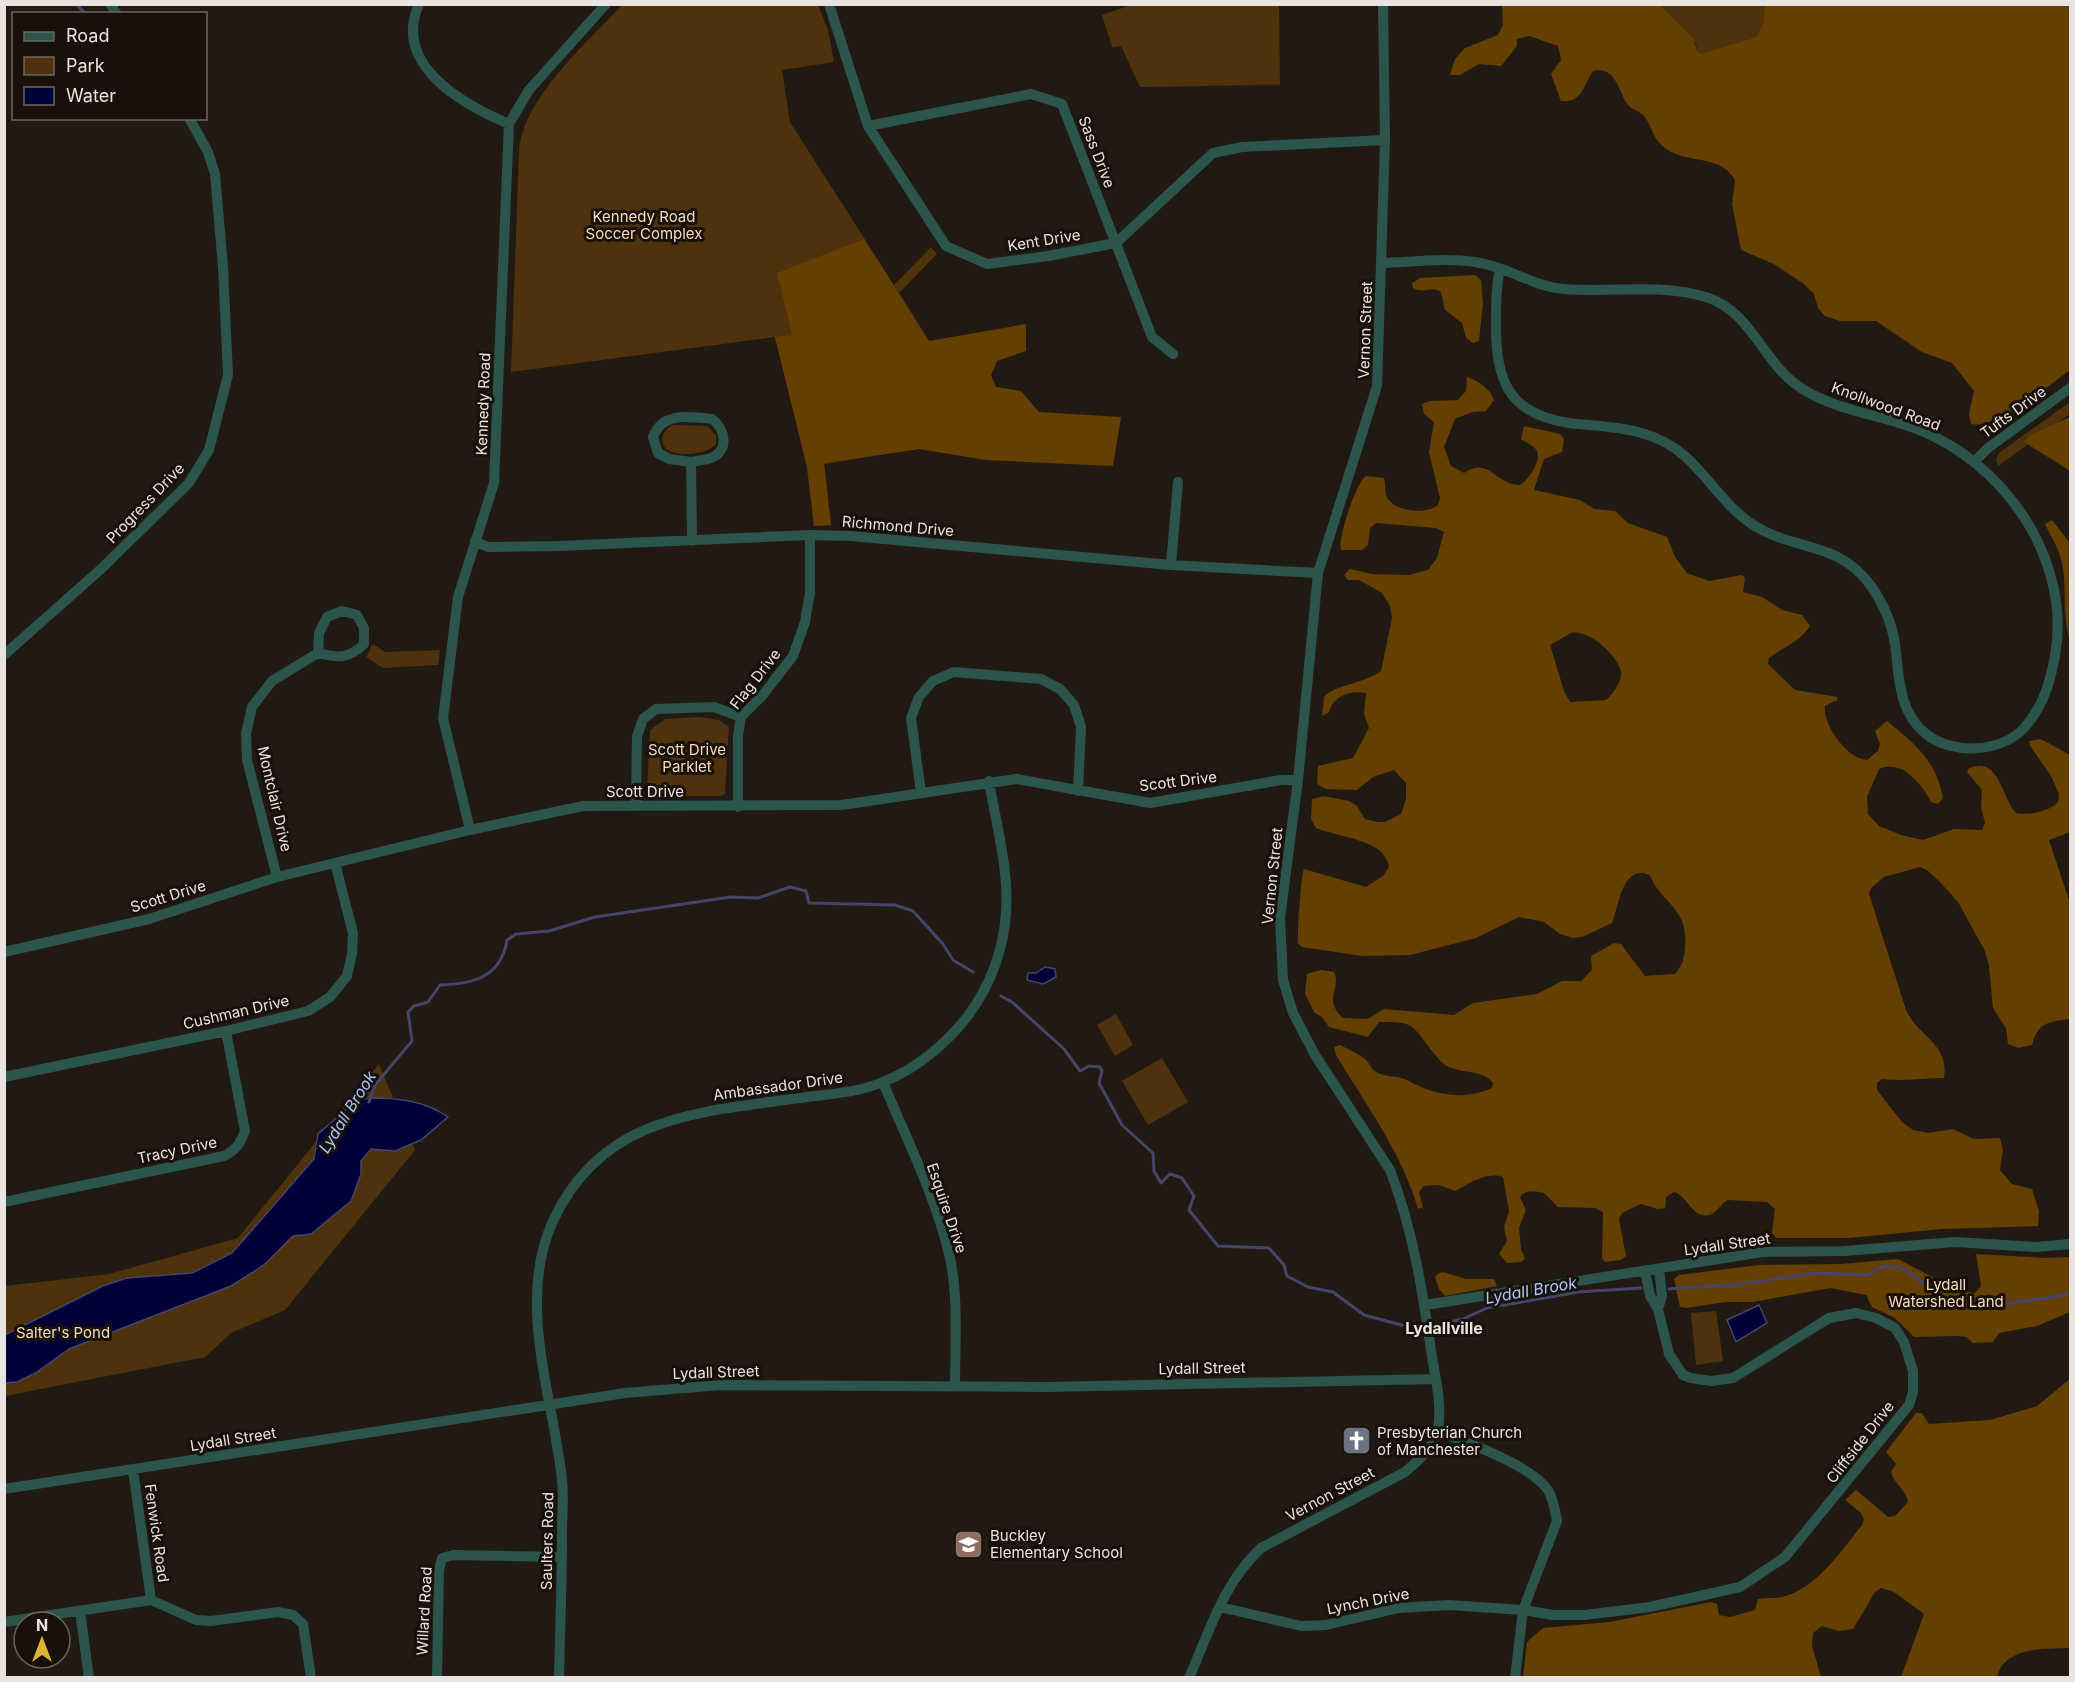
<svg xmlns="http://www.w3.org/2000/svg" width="2075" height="1682" font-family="Inter,sans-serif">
  <rect width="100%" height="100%" fill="#201a13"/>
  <path fill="#4e320b" d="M1134,4L1279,5L1280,85L1140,87L1121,46L1112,47L1102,15Z
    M622,5H818L828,30L834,62L782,70L790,122L894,285L931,247L937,254L899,293L929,341L919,449L824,464L831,525L814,526L807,467L775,337L511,372L519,151C523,98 587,43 622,5Z
    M1660,5H1765L1763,24L1756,37L1702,55L1697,51L1696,44Z
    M2070,402V414L1998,466L1996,459L1999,453Z
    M673,425L707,426L716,435V444C709,454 681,457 670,451C657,445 662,430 673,425Z
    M373,644L385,652L440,650L438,665L383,668L366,657Z
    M700,717L719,720L729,727L725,794L720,796H651L647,790L650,730L665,719Z
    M1116,1014L1133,1045L1115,1056L1097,1025Z
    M1162,1058L1188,1102L1148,1125L1122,1081Z
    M379,1064L415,1150L285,1310L231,1333L205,1357L5,1396V1286L109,1274L238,1238Z
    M1716,1311L1723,1361L1696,1365L1691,1313Z"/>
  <path fill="#653f00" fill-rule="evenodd" d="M1502,5H1660L1693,38L1697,51L1702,54L1756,37L1763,24L1765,5H2070V370C2047,386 2000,429 1971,424L1969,414L1974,391L1952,363L1922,352L1876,321H1840L1825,316L1818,308L1814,294L1804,284L1774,264L1741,250L1732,204L1735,180C1718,150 1677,168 1657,140C1652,133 1650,123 1644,116C1640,111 1633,110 1629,106C1618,93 1617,65 1593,71C1584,84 1582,104 1561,101L1551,74L1561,60L1558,46L1529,36L1517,39V46L1501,66L1479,64L1460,75H1450L1455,59L1465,48L1498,35L1503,25Z
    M864,239L929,341L1026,324V351L997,361L991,375L996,387L1021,391L1039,412L1121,417L1113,466L986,460L919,449L824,463L831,525L814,526L807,467L775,337L792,335L777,273Z
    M1475,275L1481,280L1483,303L1479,341L1473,343L1466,338L1462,323L1445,310L1441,292C1432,286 1423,294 1413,288L1412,283L1420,278Z
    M1467,377C1476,379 1492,390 1494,400L1486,411L1472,412L1455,419L1444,447L1451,466L1464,473C1490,456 1492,483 1520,485C1527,481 1542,461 1537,451C1535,446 1525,442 1521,439L1524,426L1560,434L1564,439L1562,452L1544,459L1534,490L1580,500L1594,509L1615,511L1628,523L1667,537L1675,557L1687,573L1709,581L1742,575L1745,578L1743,592L1762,597L1782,610L1802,615L1810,626C1800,642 1783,647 1769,658L1768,664L1795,690L1837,697V700L1825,706C1822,724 1848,760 1867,760L1878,751L1880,744L1875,731L1887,721C1915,744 1936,760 1943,798L1938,804L1931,802C1923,785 1901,758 1879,769L1867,797L1868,814L1879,826L1901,835L1923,840L1954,829L1982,830L1985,823L1981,807L1982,790L1967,772L1968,769C1999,754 2001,797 2016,813C2027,816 2051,811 2058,802L2059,794L2051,776L2030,746L2029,741L2041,739L2070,755V832L2049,840L2070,903V1019C2048,1022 2038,1022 2032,1045L2018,1048L2008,1044L2006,1028L1993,1008L1989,966L1985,951L1958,902L1940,882L1927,870L1920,867L1884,877L1871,888L1869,894L1906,1010C1920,1039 1949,1043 1944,1078C1923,1078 1902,1082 1882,1079L1877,1083V1090L1902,1122L1913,1130L1928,1133L1953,1129L1974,1139L2000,1138L2003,1150L2000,1170L2012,1184L2032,1189L2039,1211L2038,1226L1942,1229L1849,1238H1776L1772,1233L1775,1209L1767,1202L1728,1200C1721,1203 1717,1213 1709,1215C1692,1219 1688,1196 1674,1192L1666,1197L1665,1208L1658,1209L1641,1204L1622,1213L1619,1219L1626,1256L1621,1260L1605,1262L1602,1258L1603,1212L1595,1208L1558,1207L1544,1193C1536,1191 1524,1190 1520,1197L1526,1210L1519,1228L1521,1249L1525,1259L1521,1262L1507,1263L1499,1254L1507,1241L1504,1227L1509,1211L1503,1177C1487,1171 1468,1184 1455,1191L1439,1185L1424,1186L1419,1192L1423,1207L1418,1209C1402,1153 1366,1105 1336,1055L1334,1047L1340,1045C1348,1049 1357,1053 1364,1058C1370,1062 1370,1069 1376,1072C1386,1078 1398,1075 1407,1080C1433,1095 1463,1101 1492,1088L1493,1083C1482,1069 1464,1074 1449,1067C1442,1064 1437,1057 1432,1051C1412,1026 1416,1021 1379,1022L1368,1037L1329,1027L1322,1017L1314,1012L1305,994L1307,974L1321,970L1334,972C1342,989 1322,999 1343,1018L1368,1019L1384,1009L1454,1015L1473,1003L1537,994L1562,981H1581L1592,970L1591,956L1614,943L1621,944L1645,976L1675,974C1687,963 1688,933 1681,919C1673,902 1656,893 1650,875C1622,863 1619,906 1612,923L1582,937L1573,938L1560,934L1544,922L1519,917L1476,938L1410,955L1362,956L1302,947L1298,943C1297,936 1301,874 1304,869L1366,887L1383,876L1389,867C1386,839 1336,837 1316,828L1311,819L1312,799L1324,796L1349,801L1357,806L1365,819L1377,822H1385L1401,814L1406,799V783L1394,770L1373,777L1357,790L1326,789L1317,784L1318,766L1353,758L1369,728L1364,714L1366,693C1350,690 1333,696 1329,712L1322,716L1324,697C1334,685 1366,683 1381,671L1392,618L1390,606L1382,593L1359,580H1348L1344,575L1350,569L1372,574L1409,575L1428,570L1437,558L1444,532L1436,528L1376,523L1370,528L1368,545L1362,550H1341C1337,540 1356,482 1366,476L1384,478C1386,484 1384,491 1387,497C1394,512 1427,515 1438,505L1440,498L1429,452L1434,422L1424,414L1422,404L1430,401L1458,400L1466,391ZM1571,633C1588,629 1616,654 1621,671C1623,680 1613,694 1606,700L1570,702L1564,691L1550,645Z
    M2070,417V471L2024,442L2030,435Z
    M2052,520L2070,543L2069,637C2062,612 2067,588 2062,563C2059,548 2051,537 2045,524Z
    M1976,1254L2046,1258L2070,1257V1312L2037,1326L1999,1333L1993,1342L1973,1343L1966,1337L1958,1336L1914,1337L1895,1318L1872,1307L1866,1295L1830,1288L1753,1302H1726L1686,1308L1680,1307L1674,1279L1679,1275L1759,1265L1841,1264L1898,1259L1957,1290L1975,1293L1981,1286Z
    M1443,1272L1466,1279H1494L1497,1286L1445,1296L1439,1289L1435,1277L1437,1274Z
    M2070,1379V1648C2044,1649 2005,1646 1997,1677H1901L1924,1614L1894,1592L1881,1588L1875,1592L1853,1629L1839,1631L1822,1626L1813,1633L1812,1646L1821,1677H1523L1527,1642L1543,1628L1609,1622L1711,1602L1717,1604L1719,1615L1730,1617L1755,1610L1758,1599C1767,1597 1778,1599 1786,1596C1818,1586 1842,1550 1862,1525L1864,1519L1861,1513L1845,1500L1856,1490L1888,1517L1895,1516L1908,1502C1907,1491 1894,1484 1891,1472L1896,1464L1886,1452L1916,1413H1922L1929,1424L1990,1420L2037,1406Z"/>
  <path fill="#000039" stroke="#46446b" stroke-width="1.5" d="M1045,967L1055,969L1056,977L1043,984L1027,980L1028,973H1036Z
    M371,1098C400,1098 425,1101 448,1117L421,1140L395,1151L371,1149L361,1161V1174L351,1201L311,1234L293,1236L264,1265L231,1286L69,1349L37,1372L17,1382L5,1383V1335L103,1286L127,1278L192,1273L232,1253L314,1159L318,1134L358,1100Z
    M1759,1305L1767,1323L1736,1342L1727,1320Z"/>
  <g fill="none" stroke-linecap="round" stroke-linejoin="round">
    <path stroke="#46446b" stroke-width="3" d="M76,4L86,14
      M1001,996L1012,1002L1064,1049L1080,1071L1089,1066L1100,1067L1102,1071L1099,1083L1122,1125L1153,1153L1154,1171L1161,1183L1170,1174L1182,1178L1194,1196L1189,1210L1218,1246L1269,1248L1284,1265L1287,1276L1308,1287L1333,1292L1364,1315L1405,1326L1445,1323L1463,1319L1487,1308L1578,1292L1641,1288
      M369,1102L375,1085L412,1041L408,1012L414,1006L428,1002L440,985C474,984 501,977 507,940L516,934L549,931L595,917L731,897L758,898L790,887L806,891L809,903L895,905L913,911L943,944L953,960L973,972
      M1669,1289L1742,1284L1816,1273L1867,1275L1885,1266L1899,1267L1955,1303L1993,1306L2070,1294"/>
    <path stroke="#2b544c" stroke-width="10" d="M110,4L117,14
      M419,4C392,65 462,104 509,124
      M829,4L868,126L946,246L987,264L1048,256L1116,243L1213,153L1242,147L1385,140
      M868,126L1031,94L1062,104L1152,337L1173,354
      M1382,263C1413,262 1450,257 1480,263C1510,268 1534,287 1565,289C1612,293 1660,283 1706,297C1750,311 1761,357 1794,383C1834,414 1891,414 1935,437C2013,476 2071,566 2055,656C2050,683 2043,707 2024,728C2001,753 1952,755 1926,734C1898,712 1899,675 1895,644C1892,624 1883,603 1871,586C1839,541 1795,551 1755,526C1727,509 1710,479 1686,457C1651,426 1612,428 1569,423C1507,414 1495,378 1496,322C1496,303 1496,287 1500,269
      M1975,461L1988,448L2070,388
      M691,462L669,459L658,453L653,437C662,412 689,416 712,419C725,428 730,451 711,458C705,460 697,461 691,462L692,541
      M475,541L488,547L559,546L810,535L851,536L1171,565L1318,573
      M1171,565L1178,482
      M4,655L101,569L189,483L209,450L228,375L223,267L215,174L208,152L189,118
      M921,793L911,718L919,697L933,681L954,672L1041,679L1060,689L1074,705L1081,727L1078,791
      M636,805L637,736L643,719L656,709L714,707L741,717
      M738,807V736L741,717L762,696L793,656L805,622L810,592V535
      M470,830L443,718L458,597L494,483L509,124L529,90L606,4
      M277,877L247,760L246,733L252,707L272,681L318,653C338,658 349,659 364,644V628L357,615L342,611L327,617L319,633L318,653
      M4,952L149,919L277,877L470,830L583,806L842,805L1016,779L1150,803L1281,780H1298
      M4,1077L226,1031L308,1011L330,997L347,976L352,954L353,933L335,863
      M883,1082C906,1138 935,1195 949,1254C959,1296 955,1343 955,1387
      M4,1202L224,1156C236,1150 240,1144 245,1131L226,1031
      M1425,1305L1763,1252L1845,1251L1955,1242L2036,1247L2070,1244
      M1658,1309L1662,1296L1659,1269
      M1438,1432C1466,1442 1531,1465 1548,1490C1553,1498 1555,1510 1557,1521L1523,1610L1515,1678
      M133,1470L151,1600
      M4,1489L625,1393L721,1385L1047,1387L1436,1379
      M1220,1607L1301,1626L1326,1625L1399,1608L1449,1605L1523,1610L1553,1615H1585L1650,1607L1740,1587L1785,1557L1909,1405L1913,1392V1371L1904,1342L1895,1328L1876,1318L1856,1313L1829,1318L1733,1378L1711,1381L1691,1378L1683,1375L1669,1354L1658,1309L1650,1296L1645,1271
      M80,1611L89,1678
      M4,1622L151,1600L196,1620L211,1621L278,1612L293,1615L303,1624L311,1678
      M437,1678L439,1570L442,1558L453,1555L562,1557
      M559,1678C560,1630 562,1582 562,1534C562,1516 564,1498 562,1480C553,1396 516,1302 553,1221C603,1112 706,1112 807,1097C833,1094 859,1092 883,1082C916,1069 946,1044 967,1017C990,987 1004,949 1006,912C1009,869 996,824 989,781
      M1189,1678C1209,1632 1224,1582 1261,1548L1405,1472C1418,1461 1435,1447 1438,1429C1442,1405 1436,1381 1432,1357C1423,1294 1413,1229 1390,1170L1315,1055L1293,1013L1283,980L1280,918L1298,780L1318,573L1377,386L1385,140L1383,4"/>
  </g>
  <defs>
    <symbol id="church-square" viewBox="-11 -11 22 22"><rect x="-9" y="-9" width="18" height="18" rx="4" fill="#6b7280" stroke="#17110a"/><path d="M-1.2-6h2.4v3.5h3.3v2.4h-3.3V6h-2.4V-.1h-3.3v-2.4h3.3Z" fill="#fff"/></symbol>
    <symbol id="school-square" viewBox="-11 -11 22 22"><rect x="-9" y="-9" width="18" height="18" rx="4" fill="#8d6e63" stroke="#17110a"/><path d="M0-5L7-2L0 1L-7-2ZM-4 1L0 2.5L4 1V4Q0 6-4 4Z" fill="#fff"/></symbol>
  </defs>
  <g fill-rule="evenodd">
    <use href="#church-square" x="1340" y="1424" width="33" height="33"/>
    <use href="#school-square" x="952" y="1528" width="33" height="33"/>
  </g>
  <g text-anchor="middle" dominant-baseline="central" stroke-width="6" stroke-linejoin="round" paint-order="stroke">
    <g font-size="15" fill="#e9e4e0" stroke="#17110a">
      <text transform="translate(1097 152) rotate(69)">Sass Drive</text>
      <text transform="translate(1044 240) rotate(-9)">Kent Drive</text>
      <text transform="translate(1365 330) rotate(-88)">Vernon Street</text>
      <text transform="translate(483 404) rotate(-88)">Kennedy Road</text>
      <text transform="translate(1886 406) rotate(20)">Knollwood Road</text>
      <text transform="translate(2013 412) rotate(-36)">Tufts Drive</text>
      <text transform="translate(145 503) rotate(-46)">Progress Drive</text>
      <text transform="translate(898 526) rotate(5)">Richmond Drive</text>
      <text transform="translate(755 679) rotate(-52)">Flag Drive</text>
      <text transform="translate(1178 781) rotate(-7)">Scott Drive</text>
      <text x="645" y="791">Scott Drive</text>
      <text transform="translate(275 799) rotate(77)">Montclair Drive</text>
      <text transform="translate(1272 876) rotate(-84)">Vernon Street</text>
      <text transform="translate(168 896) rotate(-17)">Scott Drive</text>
      <text transform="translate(236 1012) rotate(-13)">Cushman Drive</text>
      <text transform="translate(778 1086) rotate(-8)">Ambassador Drive</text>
      <text transform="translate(177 1150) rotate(-12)">Tracy Drive</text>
      <text transform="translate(947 1208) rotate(71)">Esquire Drive</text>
      <text transform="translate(1727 1244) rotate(-8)">Lydall Street</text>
      <text transform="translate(1202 1368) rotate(-1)">Lydall Street</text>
      <text transform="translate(716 1372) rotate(-2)">Lydall Street</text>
      <text transform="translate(233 1439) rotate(-9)">Lydall Street</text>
      <text transform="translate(1860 1442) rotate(-52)">Cliffside Drive</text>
      <text transform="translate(1330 1494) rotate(-28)">Vernon Street</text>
      <text transform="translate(157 1533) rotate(82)">Fenwick Road</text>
      <text transform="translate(547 1541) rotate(-89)">Saulters Road</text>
      <text transform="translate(1368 1601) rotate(-11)">Lynch Drive</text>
      <text transform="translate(424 1611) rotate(-87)">Willard Road</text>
    </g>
    <g font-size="15" fill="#f9dcba" stroke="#17110a">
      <text x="644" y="216">Kennedy Road<tspan x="644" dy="17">Soccer Complex</tspan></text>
      <text x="687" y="749">Scott Drive<tspan x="687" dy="17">Parklet</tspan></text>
      <text x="1946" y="1284">Lydall<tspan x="1946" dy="17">Watershed Land</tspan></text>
      <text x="63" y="1332">Salter's Pond</text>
    </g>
    <g font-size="15" fill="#e9e4e0" stroke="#17110a" text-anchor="start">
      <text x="1377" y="1432">Presbyterian Church<tspan x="1377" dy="17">of Manchester</tspan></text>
      <text x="990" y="1535">Buckley<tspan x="990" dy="17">Elementary School</tspan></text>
    </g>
    <g font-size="16" font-style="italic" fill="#a9c4fb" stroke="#17110a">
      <text transform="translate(347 1112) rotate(-58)">Lydall Brook</text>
      <text transform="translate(1531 1290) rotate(-10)">Lydall Brook</text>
    </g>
    <g font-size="16" font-weight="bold" fill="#e9e4e0" stroke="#17110a">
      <text x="1444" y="1328">Lydallville</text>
    </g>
  </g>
  <rect width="2075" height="1682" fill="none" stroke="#e9e4e0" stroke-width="12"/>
  <rect x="12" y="12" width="195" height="108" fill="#17110a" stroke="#6b6560" stroke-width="1.5"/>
  <rect x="24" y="32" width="30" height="9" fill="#2b544c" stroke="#6b6560" stroke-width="1.5"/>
  <text x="66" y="42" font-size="18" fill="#e9e4e0">Road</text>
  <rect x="24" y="57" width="30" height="18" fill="#4e320b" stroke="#6b6560" stroke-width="1.5"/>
  <text x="66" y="72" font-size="18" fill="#e9e4e0">Park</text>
  <rect x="24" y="87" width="30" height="18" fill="#000039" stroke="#6b6560" stroke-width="1.5"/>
  <text x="66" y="102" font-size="18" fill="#e9e4e0">Water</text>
  <g transform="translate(42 1640)"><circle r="28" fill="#17110a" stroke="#6b6560" stroke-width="1.5"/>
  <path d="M0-4.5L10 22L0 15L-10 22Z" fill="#d9b434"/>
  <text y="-9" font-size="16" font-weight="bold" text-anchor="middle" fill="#e9e4e0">N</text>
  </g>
</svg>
